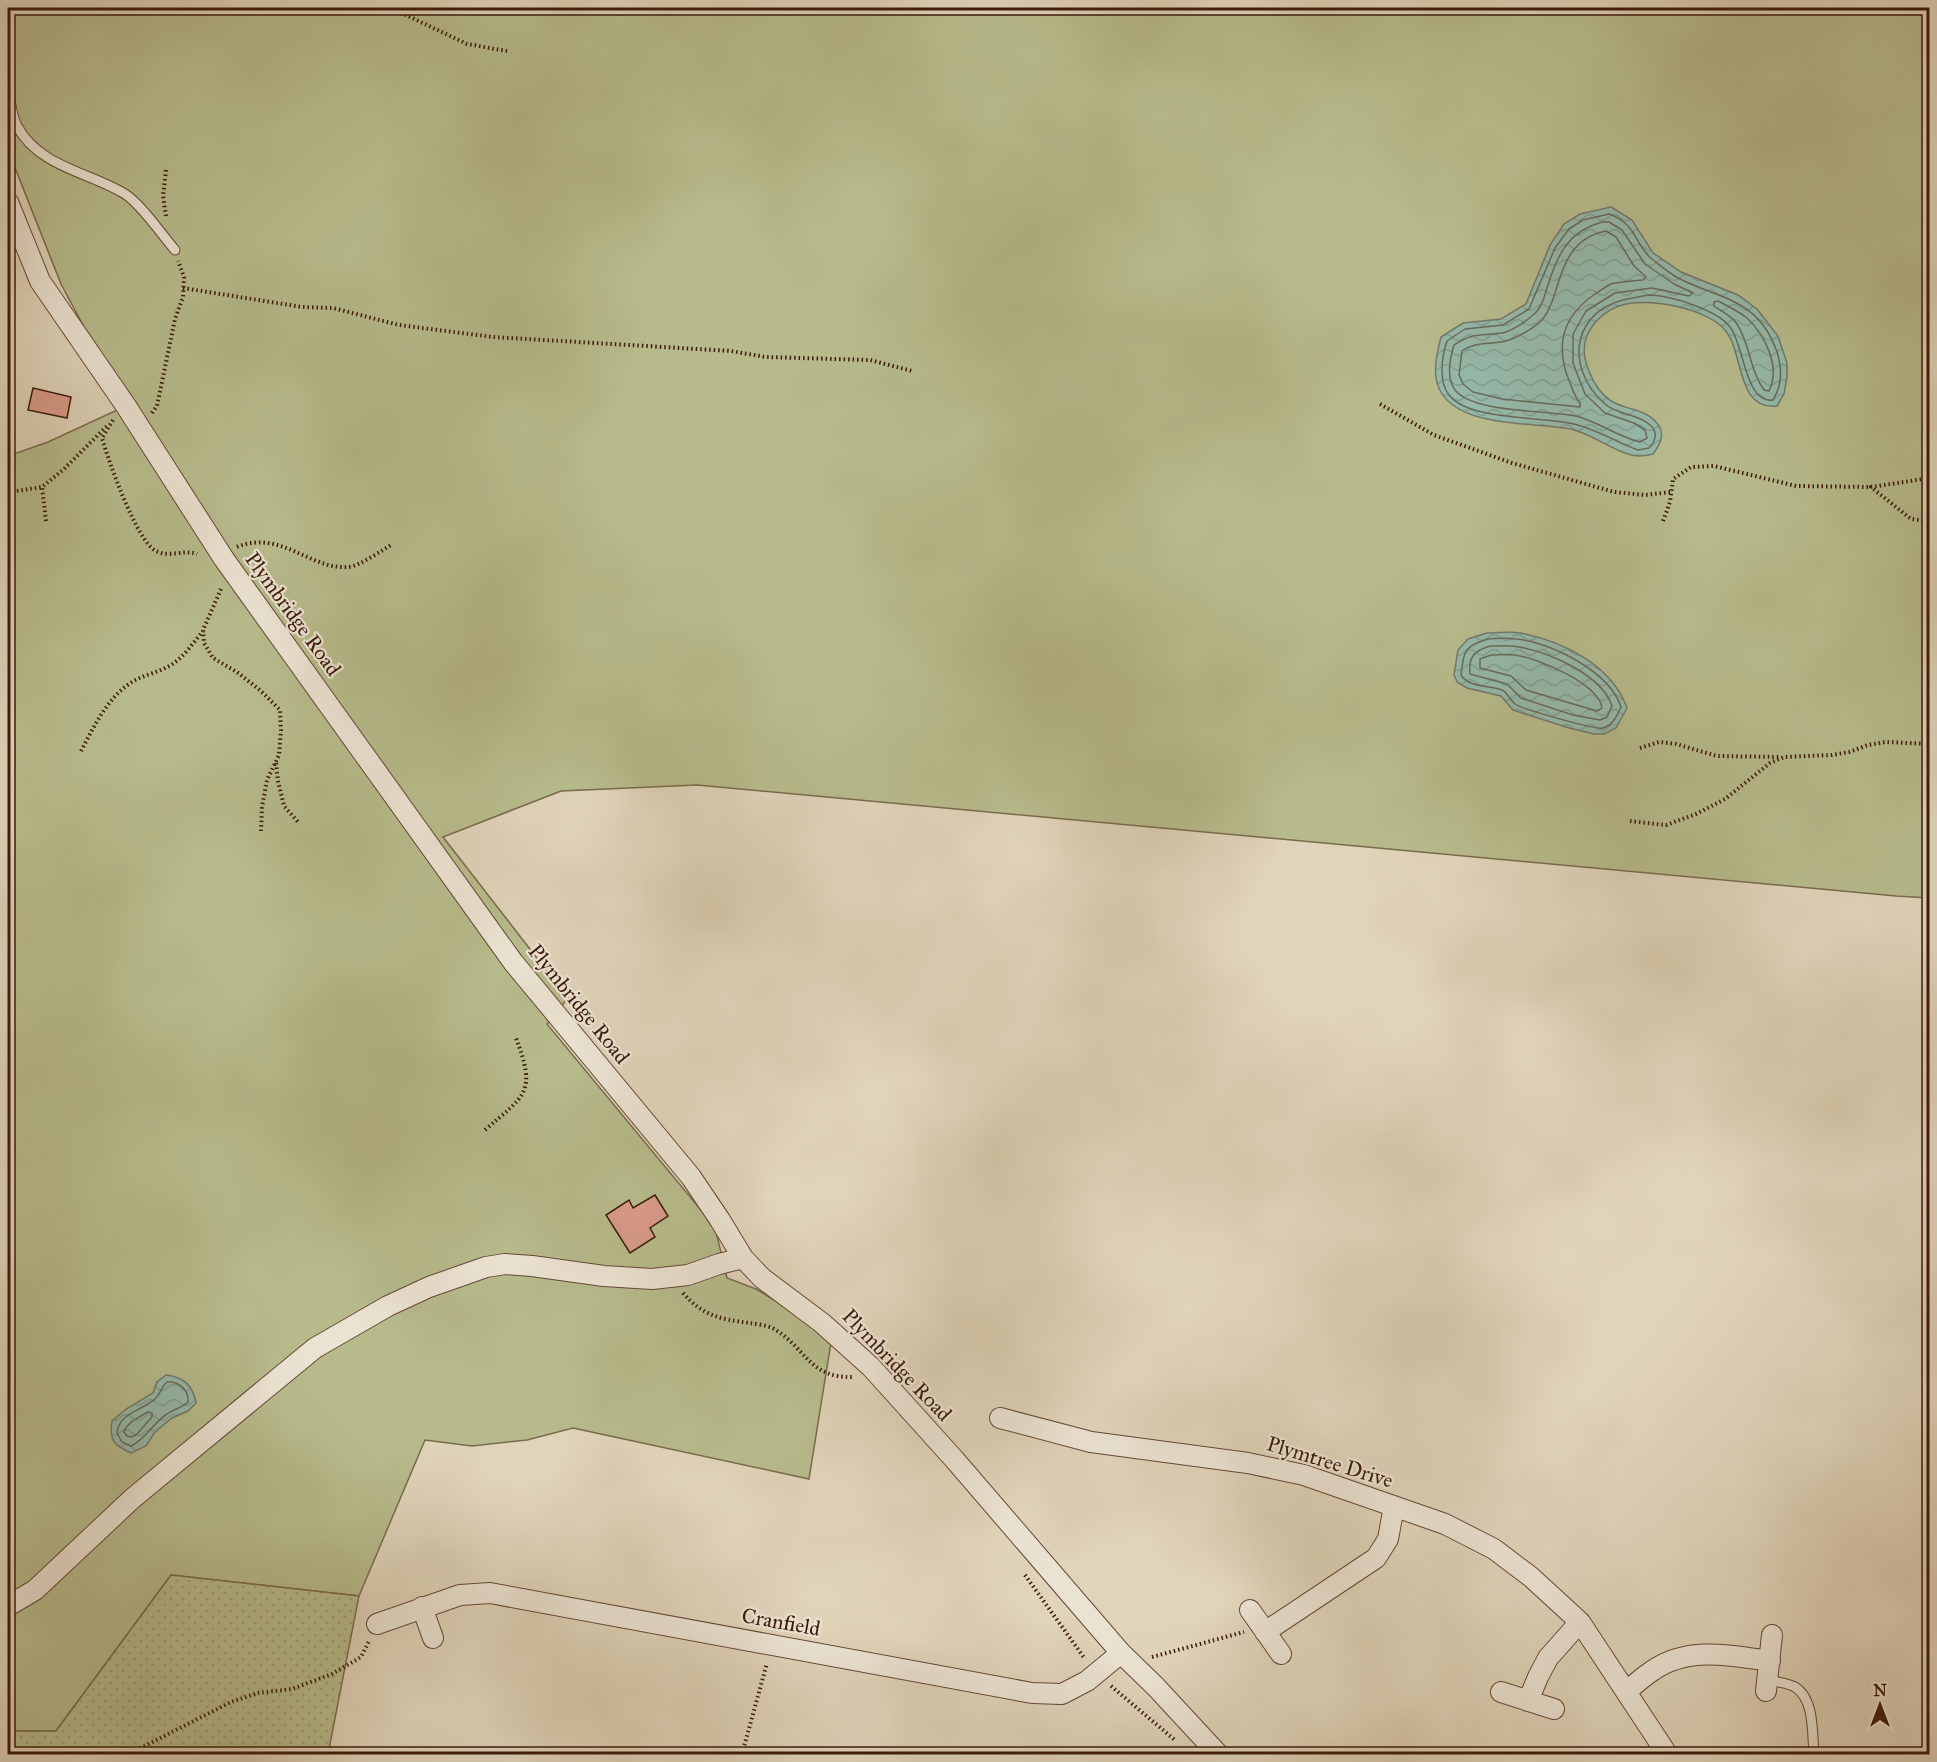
<svg xmlns="http://www.w3.org/2000/svg" width="1937" height="1762" font-family="'IM FELL Great Primer',serif">
  <defs>
    <pattern id="park-dots" width="8" height="8" patternUnits="userSpaceOnUse" patternTransform="scale(1.5)"><rect width="8" height="8" fill="#b7bb8c"/><path d="M2 2h.1M6 6h.1" fill="none" stroke="#9ea077" stroke-width="1.8" stroke-linecap="round"/></pattern>
    <pattern id="water-waves" width="16" height="10" patternUnits="userSpaceOnUse" patternTransform="scale(1.5)"><rect width="16" height="10" fill="#95b9aa"/><path d="M0 5q4-4 8 0t8 0" fill="none" stroke="#819e91"/></pattern>
  </defs>
  <rect width="100%" height="100%" fill="#e0d4ba"/>
  <filter id="stains"><feTurbulence type="fractalNoise" baseFrequency=".00333" numOctaves="4"/><feColorMatrix values="0 0 0 0 .2 0 0 0 0 .09 0 0 0 0 .02 0 0 0 .5 -.17"/></filter>
  <radialGradient id="worn" r=".72"><stop offset=".6" stop-color="#630" stop-opacity="0"/><stop offset="1" stop-color="#630" stop-opacity=".3"/></radialGradient>
  <path fill="#b7bb8c" stroke="#7a6a4c" stroke-width="1.5" d="M8,8H1929V898L1896,896L697,785L561,791L443,837L568,998L547,1024L715,1227L727,1278L756,1289L832,1336L809,1479L573,1428L527,1440L472,1446L425,1440L359,1596L171,1575L56,1731H8V456L48,442L126,406L61,284L8,150Z"/>
  <path fill="url(#park-dots)" stroke="#7a6a4c" stroke-width="1.5" d="M171,1575L359,1596L328,1754H8V1731H56Z"/>
  <path fill="url(#water-waves)" stroke="#71796a" stroke-width="1.5" d="M1611,207L1632,220L1653,253L1681,272L1738,295L1757,309L1778,336L1787,363V377L1784,394L1777,406C1736,411 1744,352 1725,330C1707,308 1645,296 1619,306C1605,311 1592,323 1587,336C1578,356 1594,390 1611,401C1625,410 1644,408 1656,422C1666,433 1661,443 1653,454C1649,455 1643,456 1639,456C1620,456 1593,434 1571,429C1533,421 1444,430 1436,378C1434,365 1438,350 1441,337L1463,323L1501,319L1526,304L1550,245L1564,224L1580,214Z
    M1487,633C1498,633 1510,631 1520,633C1562,641 1612,665 1627,708L1616,728L1604,734H1594L1569,728L1513,710L1501,696L1467,688L1457,682L1454,675L1458,650L1468,639Z
    M166,1375C184,1377 193,1386 196,1403L188,1411L172,1418L155,1432L146,1446L131,1453C114,1445 109,1441 112,1421L126,1409L153,1393L157,1382Z"/>
  <g fill="none" stroke-linecap="round" stroke-linejoin="round">
    <path stroke="#686a5a" stroke-width="1.5" d="M1609,214C1615,216 1624,221 1628,226C1637,236 1641,251 1652,259C1660,265 1669,273 1678,278C1721,300 1758,298 1777,352C1782,368 1783,384 1773,400C1745,404 1744,344 1730,327C1717,310 1672,296 1651,295C1646,295 1639,297 1633,298C1573,306 1562,366 1605,404C1617,415 1637,413 1650,425C1658,432 1656,441 1649,448L1638,450C1616,442 1596,429 1574,424C1542,416 1469,421 1449,395C1438,381 1442,356 1447,341L1465,329L1503,325L1529,309L1555,248L1569,229L1583,220Z
      M1602,222H1609L1622,230L1645,264L1674,284L1693,293L1689,296L1652,288L1615,293L1586,311L1573,334V363L1585,394L1605,413L1634,423L1645,430L1647,438L1640,442C1618,437 1599,422 1576,416C1547,410 1473,413 1455,390C1446,378 1450,358 1454,345C1473,332 1481,336 1502,333C1512,331 1527,321 1534,314C1542,308 1545,294 1548,285C1558,253 1569,231 1602,222Z
      M1606,231L1616,237L1634,266L1646,277L1643,280C1633,281 1621,281 1611,284C1605,287 1600,291 1595,294C1564,315 1555,343 1568,378C1572,387 1574,396 1580,403V407L1502,399L1473,392L1463,384L1459,375L1462,351C1476,341 1490,345 1506,341C1517,338 1534,328 1542,320C1549,312 1553,300 1556,290C1564,262 1574,237 1606,231Z
      M1718,301C1728,306 1738,311 1747,318C1765,335 1781,367 1769,391L1764,390C1750,371 1750,344 1737,324C1732,316 1721,311 1714,306V302Z
      M1488,639C1497,638 1507,638 1516,639C1551,642 1610,672 1621,707C1617,716 1613,725 1603,728C1595,730 1522,709 1515,704C1510,700 1508,693 1502,690C1489,685 1469,688 1461,675C1464,651 1464,646 1488,639Z
      M1490,646C1499,646 1509,645 1519,647C1549,652 1602,675 1612,706L1607,717L1600,720L1573,715L1521,698L1507,684L1470,674C1468,657 1474,651 1490,646Z
      M1491,655C1499,655 1507,654 1515,655C1538,658 1599,684 1602,708L1597,711L1526,690L1511,676L1480,668V659Z
      M167,1382C179,1381 189,1390 188,1402C182,1408 174,1409 167,1414C153,1423 146,1439 131,1446L122,1442L117,1433C119,1412 143,1411 156,1398C161,1393 161,1387 167,1382Z
      M148,1412L152,1413V1417L136,1435L131,1437L127,1436L124,1432C127,1422 140,1417 148,1412Z"/>
  </g>
  <path fill="#d99c8a" stroke="#3c1a0b" stroke-width="1.5" d="M33,388L71,397L67,418L28,410Z
    M655,1195L668,1216L650,1228L655,1237L630,1253L606,1215L629,1200L633,1208Z"/>
  <g fill="none" stroke-linecap="round" stroke-linejoin="round">
    <defs>
      <path id="lane" d="M8,86C10,98 11,115 17,126C39,167 89,172 125,194C141,204 162,235 175,250
        M1768,1680C1776,1682 1788,1683 1795,1687C1815,1699 1812,1735 1814,1754"/>
      <path id="street" d="M8,202L40,281L126,406L224,559L513,962L691,1177L720,1220L743,1258L762,1278L822,1323L871,1367L954,1459L1121,1653L1156,1687L1218,1754
        M1000,1418L1091,1442L1248,1463L1304,1475L1445,1524L1494,1549L1531,1577L1580,1622L1667,1754
        M8,1606L35,1590L133,1498L315,1348L388,1306L429,1287L486,1267L505,1264L532,1266L604,1276L652,1279L688,1275L719,1264L743,1258
        M422,1607L433,1638
        M1250,1610L1281,1654
        M377,1624L460,1595L490,1593L1032,1693L1062,1694L1087,1681L1121,1653
        M1265,1632L1376,1558L1388,1539L1394,1506
        M1627,1691C1635,1684 1643,1677 1652,1671C1687,1646 1730,1655 1770,1661
        M1766,1691L1772,1635
        M1501,1692L1554,1709
        M1528,1701L1538,1677L1548,1658L1580,1622"/>
    </defs>
    <use href="#lane" stroke="#654837" stroke-width="11"/>
    <use href="#street" stroke="#654837" stroke-width="22"/>
    <path stroke="#3c1a0b" stroke-width="4" stroke-dasharray="1.5 3" stroke-linecap="butt" d="M374,8L406,15L467,44L507,51
      M1472,8L1498,14
      M166,170L163,196L166,216
      M183,288L302,307L333,308L399,325L493,337L731,351L765,357L870,360L912,371
      M1380,404L1434,435L1512,463L1614,492L1645,495L1671,492
      M152,413L157,406L175,319L183,297L184,277L178,261
      M113,420L102,438C108,460 137,542 156,551C170,558 184,549 197,554
      M1930,478L1871,487L1911,519L1930,521
      M8,490L16,491L42,487
      M46,521L42,487L64,469L107,426
      M1663,521L1670,502L1673,479L1691,467L1714,466L1796,486L1871,487
      M237,547C281,529 310,570 348,567C360,566 382,550 393,544
      M221,589L203,630L204,643L213,658L237,672L261,691L280,710L281,730L279,755L267,780L262,807L261,831
      M1640,748L1659,742L1676,744L1717,756L1780,757
      M81,751C94,727 106,700 129,684C141,675 158,673 171,665C184,657 193,643 203,631
      M276,763L278,781L284,806L298,822
      M1630,821L1666,825L1696,814L1725,799L1770,763L1784,757L1832,755L1849,752L1868,745L1886,742L1930,744
      M485,1130C525,1095 537,1093 516,1038
      M8,1252L11,1249
      M683,1293C703,1316 720,1319 749,1323C757,1324 768,1325 776,1330C806,1349 810,1378 852,1377
      M1025,1575L1085,1659
      M1152,1657L1244,1632
      M1111,1686L1176,1741
      M123,1754L133,1752L231,1702L258,1693L292,1689L332,1674L361,1657L369,1641
      M742,1754L767,1663"/>
    <use href="#lane" stroke="#ebe3d2" stroke-width="9"/>
    <use href="#street" stroke="#ebe3d2" stroke-width="20"/>
  </g>
  <g text-anchor="middle" dominant-baseline="central" stroke-width="4.5" stroke-linejoin="round" paint-order="stroke">
    <g font-size="21" fill="#3c1a0b" stroke="#ebe3d2">
      <text transform="translate(293 614) rotate(54)">Plymbridge Road</text>
      <text transform="translate(579 1004) rotate(51)">Plymbridge Road</text>
      <text transform="translate(897 1365) rotate(46)">Plymbridge Road</text>
      <text transform="translate(1330 1462) rotate(17)">Plymtree Drive</text>
      <text transform="translate(781 1622) rotate(10)">Cranfield</text>
    </g>
  </g>
  <rect width="1937" height="1762" fill="none" stroke="#e0d4ba" stroke-width="30"/>
  <rect x="9" y="9" width="1919" height="1744" fill="none" stroke="#3c1a0b" stroke-width="3"/>
  <rect x="15" y="15" width="1907" height="1732" fill="none" stroke="#3c1a0b" stroke-width="1.5"/>
  <g transform="translate(1880 1705)" stroke="#ebe3d2" stroke-width="4.5" paint-order="stroke">
  <path d="M0-4.5L10 22L0 15L-10 22Z" fill="#3c1a0b"/>
  <text y="-9" font-size="16" font-weight="bold" text-anchor="middle" fill="#3c1a0b">N</text>
  </g>
  <rect width="100%" height="100%" filter="url(#stains)"/>
  <rect width="100%" height="100%" fill="url(#worn)"/>
</svg>
